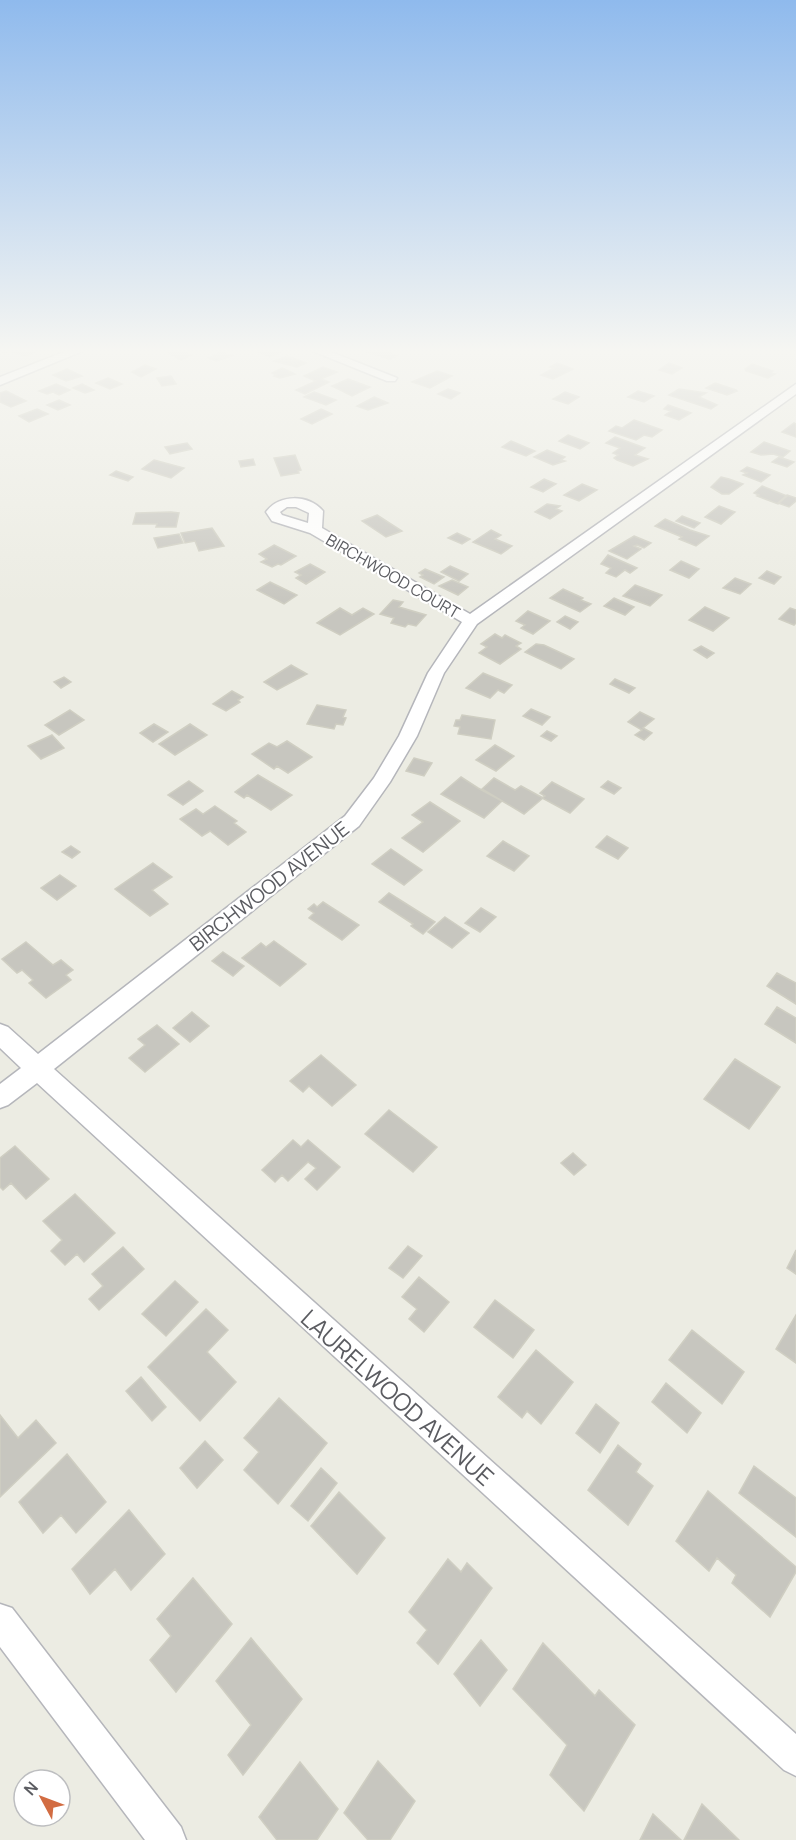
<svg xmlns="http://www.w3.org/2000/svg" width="796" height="1840" font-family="Manrope,sans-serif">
  <rect width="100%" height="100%" fill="#ecece3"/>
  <path fill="#c7c6bf" stroke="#cfcec2" stroke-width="1.5" d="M0,348L13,350L31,348L38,351L25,356L10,351L4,353L0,351Z
    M263,348H268L280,352L270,357L256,351Z
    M355,348H383L391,351L387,352L397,356L389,359Z
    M179,349L192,355L181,360L168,353Z
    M221,352L232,356L216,361L209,358Z
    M287,356L306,363L297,367L274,361Z
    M557,363L573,369L553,379L541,375L554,368L550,367Z
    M669,363L682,368L672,374L659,370Z
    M752,364L773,371L771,373L775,374L768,378L746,371L745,369Z
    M145,365L156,369L141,377L132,372Z
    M323,367L337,372L321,379L329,382L305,394L296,390L316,381L304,376Z
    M282,368L295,374L280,378L274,376L276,375L272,373Z
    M67,369L82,376L66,381L53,375Z
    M437,371L452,376L430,388L412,382Z
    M171,376L176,384L162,386L157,378Z
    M108,378L122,384L110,389L96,383Z
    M348,379L370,387L352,396L332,386Z
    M715,383L736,390L737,391L727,395L706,388Z
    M56,384L70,390L59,395L53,392L47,394L39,391Z
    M82,384L94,390L85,393L73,388Z
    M448,389L460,393L451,399L438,394Z
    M679,389L706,393L699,397L717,405L711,409L669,395Z
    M6,391L26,401L11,407L0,402V393Z
    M638,391L654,396L644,402L628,397Z
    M314,392L336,400L326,405L304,397Z
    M565,392L579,397L568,404L553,399Z
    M374,397L388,403L368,410L357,406Z
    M59,400L70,405L58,410L47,405Z
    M668,405L691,413L679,420L665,415L671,411L664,409Z
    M37,409L48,414L29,422L19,416Z
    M321,409L332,414L312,424L301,419Z
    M634,420L662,430L652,437L644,435L636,440L609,431L616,426L622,428Z
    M794,423L796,424V437L782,432Z
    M568,435L589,443L580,449L559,441Z
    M615,437L645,448L635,455L648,459L633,466L617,460L614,458L618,455L613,453L620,448L606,443Z
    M511,441L535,451L526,456L502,447Z
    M764,442L790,451L783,457L773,454L761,455L751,452Z
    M187,443L192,449L170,454L165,447Z
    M547,450L565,457L561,460L565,461L553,465L534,457Z
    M295,455L301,470L298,471L299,473L281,476L274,458Z
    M779,457L794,462L787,467L772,462Z
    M253,459L255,465L241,467L239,461Z
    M154,460L184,468L171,478L142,469Z
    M747,467L770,475L761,482L743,475L747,473L741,471Z
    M116,471L133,477L128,481L110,475Z
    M721,477L729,479L743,484L729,494H722L711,487Z
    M544,479L556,484L543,492L531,487Z
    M582,484L597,490L579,501L564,495Z
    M762,486L787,496L778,504L757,496L759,495L754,493Z
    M787,495L796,498V501L789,507L778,503Z
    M547,504L560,506L556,509L562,511L550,519L535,512Z
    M719,506L735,512L721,524L705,517Z
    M136,513L171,512L179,513L176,527H156L157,524H133Z
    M377,515L402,531L386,537L362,521Z
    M682,516L700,523L694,528L676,521Z
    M665,519L690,530L709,536L696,546L679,539L682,537L655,526Z
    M212,528L224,546L199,551L195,541L185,543L181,533Z
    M491,530L501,535L495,539L512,546L501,554L473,542Z
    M457,533L470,539L462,544L448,538Z
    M179,534L183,543L158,548L154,538Z
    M634,536L651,543L644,548L637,545L634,546L641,549L627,559L609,551Z
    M274,545L296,556L281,565L278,564L272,567L261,562L267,559L259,554Z
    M608,555L637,568L630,573L625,570L616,577L606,573L611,568L601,564Z
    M681,561L699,569L689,578L670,570Z
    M310,564L325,572L306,584L296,578L301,575L295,572Z
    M450,566L468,574L459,581L441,572Z
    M425,569L444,577L434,584L420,577L423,575L419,573Z
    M767,571L781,577L774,584L759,578Z
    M735,578L751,584L740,594L723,588Z
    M452,580L468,587L458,595L439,586Z
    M270,582L297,595L284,604L257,590Z
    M635,585L662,595L650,606L623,596Z
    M563,589L583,598L581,600L591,604L580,612L550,598Z
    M614,598L634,607L625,615L604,606Z
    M393,600L403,602L399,607L426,615L416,626L408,624L405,627L391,623L394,618L380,614Z
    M705,607L729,618L713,631L689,620Z
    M340,608L352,615L363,608L374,614L340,635L317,623Z
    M790,608L796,610V623L794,625L779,619Z
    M528,611L550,621L533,634L521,628L525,625L516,621Z
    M565,616L578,622L570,629L557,622Z
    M495,634L502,638L505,635L521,643L516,646L521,649L500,664L479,653L487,647L481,644Z
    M536,644L544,645L574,659L561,669L525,652Z
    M701,646L714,653L707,658L694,650Z
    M291,665L307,674L277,690L264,682Z
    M483,673L512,685L504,693L498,690L490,698L466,688Z
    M64,677L71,682L61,688L54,682Z
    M615,679L635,688L629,693L610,684Z
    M232,691L243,697L238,700L240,702L226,711L213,704Z
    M317,705L346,710L343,717L346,718L343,725L336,724L334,729L307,724Z
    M531,709L550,717L542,725L523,716Z
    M70,710L84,720L59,735L45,725Z
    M640,712L654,719L643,728L652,733L644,740L635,735L642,730L628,722Z
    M462,715L495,720L491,739L458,734L460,727L454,726L456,720H460Z
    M154,724L168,732L153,742L140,733Z
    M190,724L207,735L175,755L159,744Z
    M547,731L557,736L551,741L541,736Z
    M52,735L64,748L41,759L28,746Z
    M287,741L312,757L288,773L277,766L274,769L252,754L269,743L277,747Z
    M495,745L514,756L496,771L476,760Z
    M414,758L432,763L424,776L406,771Z
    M258,775L292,795L271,810L247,795L244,798L235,792Z
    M461,777L478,788L502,801L484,818L441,794Z
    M494,778L515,790L521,786L543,798L524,814L482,789Z
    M189,781L203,791L183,805L168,795Z
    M608,781L621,788L614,794L601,787Z
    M552,782L584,799L570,813L542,798L545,796L540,793Z
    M430,802L460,821L423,852L402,838L423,822L412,815Z
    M215,806L237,821L234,823L246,832L228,845L210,831L202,836L180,819L196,809L203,814Z
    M607,836L628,848L618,859L596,847Z
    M503,841L529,856L514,871L487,856Z
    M71,846L80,852L72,858L62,852Z
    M391,849L422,870L404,885L372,864Z
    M153,863L172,877L152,890L168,904L150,916L115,889Z
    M60,875L76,886L57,900L41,888Z
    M389,893L435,922L423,934L411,926L413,924L379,902Z
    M323,902L359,925L342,940L309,918L314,913L308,909L314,904L317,907Z
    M481,908L496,917L480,932L465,923Z
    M445,917L469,933L452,948L428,932Z
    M274,941L306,964L280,986L242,958L261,943L266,947Z
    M26,942L53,965L61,960L73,970L66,975L71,980L46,998L29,983L33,980L22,970L17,973L2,959Z
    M223,952L244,966L233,976L212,961Z
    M777,973L796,983V1004L767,986Z
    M777,1007L796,1018V1043L765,1024Z
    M192,1012L209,1026L190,1042L173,1028Z
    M157,1025L179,1044L145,1072L129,1058L145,1045L138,1039Z
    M321,1055L356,1085L332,1106L309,1086L303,1092L290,1081Z
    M735,1059L780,1087L749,1129L704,1099Z
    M389,1110L437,1147L413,1172L365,1134Z
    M293,1140L301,1147L308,1140L340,1167L317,1190L305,1179L316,1168L308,1162L288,1181L282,1175L275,1182L262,1170Z
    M15,1146L49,1179L26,1199L11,1183L3,1190L0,1187V1158Z
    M573,1153L586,1165L574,1175L561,1163Z
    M75,1194L115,1233L84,1262L77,1254L65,1265L51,1251L62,1240L43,1221Z
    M408,1246L422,1256L403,1278L389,1268Z
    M123,1247L144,1269L99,1310L89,1299L103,1286L92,1274Z
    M796,1250V1274L787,1268Z
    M419,1277L449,1302L424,1332L409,1319L417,1309L402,1297Z
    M175,1281L198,1302L166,1336L142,1314Z
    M495,1300L534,1330L513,1358L474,1327Z
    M206,1309L228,1330L207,1352L236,1382L200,1421L148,1367Z
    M796,1315V1363L776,1349Z
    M692,1330L744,1372L722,1404L669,1360Z
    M536,1350L573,1382L541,1424L527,1411L522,1418L498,1397Z
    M141,1377L166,1407L152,1421L126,1391Z
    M666,1383L701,1413L687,1433L652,1402Z
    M279,1398L327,1443L278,1504L244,1470L259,1452L244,1438Z
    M596,1404L619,1423L600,1453L576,1433Z
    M0,1415L18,1438L36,1420L56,1443L0,1497Z
    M205,1441L223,1460L197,1488L180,1468Z
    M618,1445L641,1464L636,1472L653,1486L628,1525L588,1490Z
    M67,1454L106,1502L76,1533L61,1515L43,1533L19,1502Z
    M754,1466L796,1498V1537L739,1493Z
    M321,1468L337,1483L308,1521L291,1506Z
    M708,1491L796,1567V1572L770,1617L732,1583L736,1575L717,1558L709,1571L676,1541Z
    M339,1492L385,1538L357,1574L311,1526Z
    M129,1510L165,1554L131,1590L115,1569L90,1594L72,1569Z
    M448,1559L461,1572L467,1563L492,1588L438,1664L417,1643L427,1630L409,1612Z
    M193,1578L232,1624L176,1692L150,1660L171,1636L157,1619Z
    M251,1638L302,1699L243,1775L228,1755L251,1725L216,1681Z
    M481,1640L507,1670L480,1706L454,1674Z
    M543,1643L595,1696L599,1690L635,1725L584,1811L550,1775L567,1745L513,1689Z
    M378,1761L415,1801L390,1840H368L344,1813Z
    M300,1762L338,1809L317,1840H277L259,1817Z
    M702,1804L739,1840H684Z
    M653,1814L681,1840H640Z"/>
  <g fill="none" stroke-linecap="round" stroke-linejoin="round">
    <defs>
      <path id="minor" d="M74,348H90L0,385V377Z
        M305,348H321L397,378L395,381H387Z
        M796,384V394L477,624L444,673L417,736L390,782L359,826L54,1069L796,1734V1776L784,1770L37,1083L8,1105L0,1108V1084L21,1068L0,1048V1024L8,1027L38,1054L345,816L374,778L399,736L428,673L462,622L310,533L272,521L266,512C279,494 308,494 323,511L322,528L470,614ZM287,507H296L309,513L308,523L282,515L280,512Z
        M0,1604L12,1608L181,1827L186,1840H145L0,1647Z"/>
    </defs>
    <use href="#minor" stroke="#b5b6bb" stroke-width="3"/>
    <use href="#minor" fill="#fff" fill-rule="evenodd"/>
  </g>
  <linearGradient id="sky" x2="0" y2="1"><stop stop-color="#8fbaed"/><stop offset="0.58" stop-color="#f6f6f2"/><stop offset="1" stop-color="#f6f6f2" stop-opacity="0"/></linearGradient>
  <rect width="796" height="605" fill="url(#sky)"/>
  <g text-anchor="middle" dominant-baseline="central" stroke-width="4.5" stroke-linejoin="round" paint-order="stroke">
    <g font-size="16" fill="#5b5c61" stroke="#fff">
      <text transform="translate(393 576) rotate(30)">BIRCHWOOD COURT</text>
    </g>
    <g font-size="20" fill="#5b5c61" stroke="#fff">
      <text transform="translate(269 886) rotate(-38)">BIRCHWOOD AVENUE</text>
    </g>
    <g font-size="24" fill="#5b5c61" stroke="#fff">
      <text transform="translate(398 1397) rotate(42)">LAURELWOOD AVENUE</text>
    </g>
  </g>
  <g transform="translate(42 1798) rotate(311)"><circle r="28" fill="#ffffff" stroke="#bdbec0" stroke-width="1.5"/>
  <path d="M0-4.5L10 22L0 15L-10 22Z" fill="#d26c42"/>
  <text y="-9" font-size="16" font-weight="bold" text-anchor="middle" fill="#5b5c61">N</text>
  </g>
</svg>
